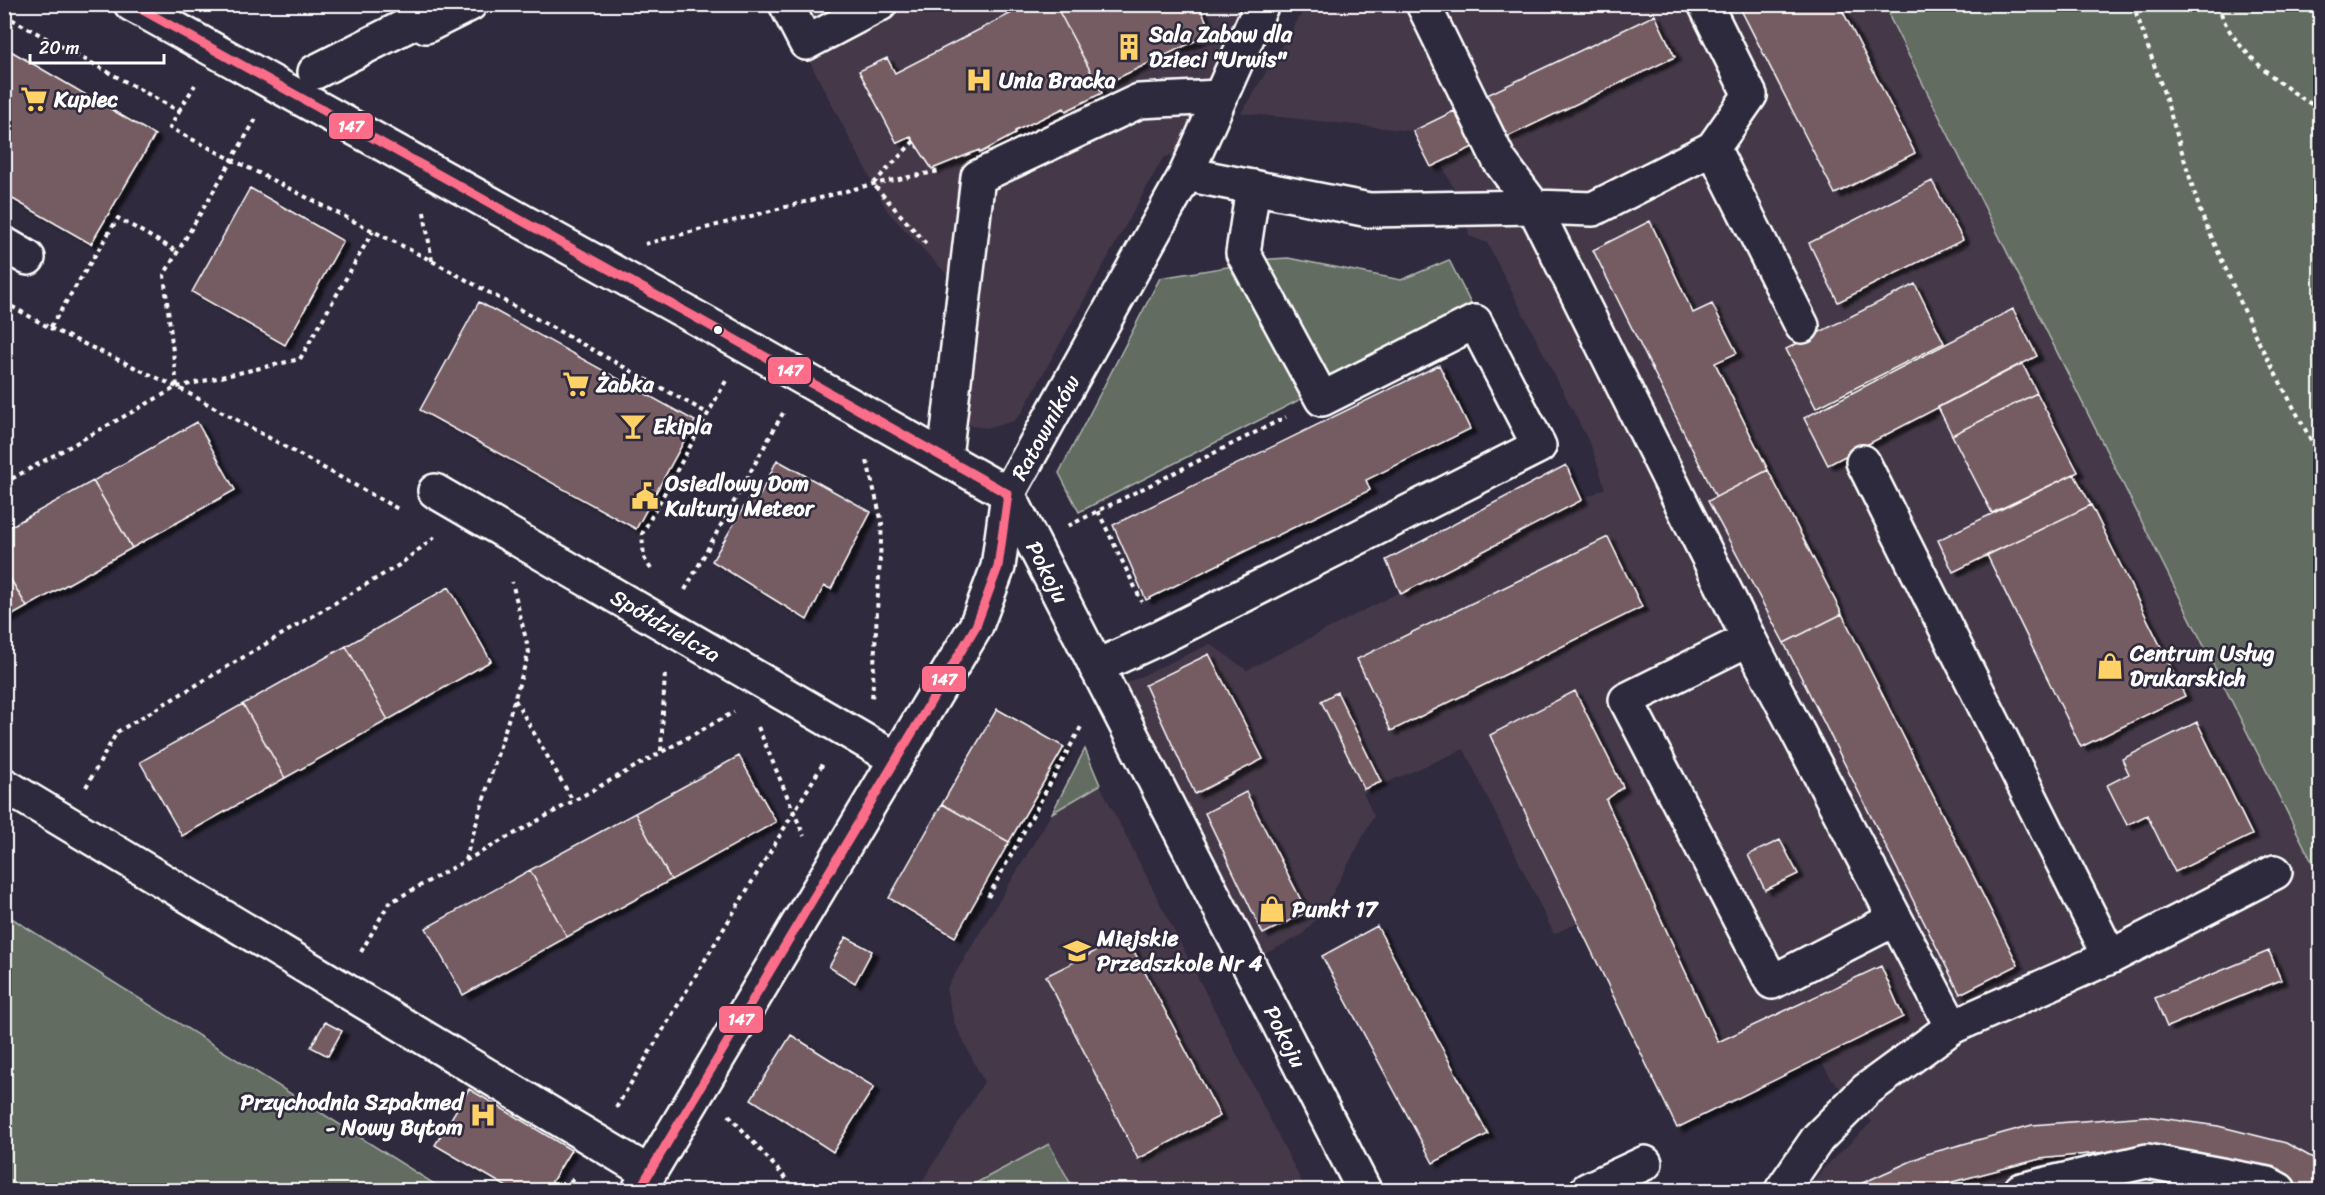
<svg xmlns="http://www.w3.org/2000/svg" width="2325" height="1195" font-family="Sriracha,sans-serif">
  <defs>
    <filter id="shadow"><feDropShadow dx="6" dy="4" stdDeviation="1.5" flood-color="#0009"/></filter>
  </defs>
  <rect width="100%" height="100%" fill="#2f2a3d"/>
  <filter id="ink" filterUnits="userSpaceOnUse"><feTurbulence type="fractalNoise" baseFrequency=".0167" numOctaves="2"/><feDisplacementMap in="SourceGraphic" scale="12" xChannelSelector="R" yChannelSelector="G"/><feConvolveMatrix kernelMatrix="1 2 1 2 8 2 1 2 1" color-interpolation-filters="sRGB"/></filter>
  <g filter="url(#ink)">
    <path fill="#443949" d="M780,5H1250L1186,149L1163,158L1022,412L1014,421L989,428L971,426L958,418L969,298L888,212Z
      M1307,5H1889L1890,18L2320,878V1190H1807L1823,1169L1872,1122L1831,1078L1819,1058L1677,1128L1573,908L1578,922L1554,934L1464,749L1363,793L1374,816L1323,911L1302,935L1259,957L1122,685L1210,644L1247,670L1605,488L1592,448L1487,243L1469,236L1464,209L1441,163L1431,167L1413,131L1241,113Z
      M1100,785L1306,1190H917L984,1082L954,1022L946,989L1052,813Z"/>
    <path fill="#626c60" stroke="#b0b6b0" stroke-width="1.5" d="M1889,5H2320V878L1890,18Z
      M1288,258L1401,280L1449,260L1476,314L1325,388L1257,260Z
      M1233,266L1301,399L1079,512L1059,473L1160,278Z
      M1085,749L1100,785L1052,813Z
      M5,914L444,1190H5Z
      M1049,1144L1074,1190H978L974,1184Z"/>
    <path fill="#745c64" stroke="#fff" stroke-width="1.5" filter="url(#shadow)" d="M1029,4H1055L1102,93L1066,111L1064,108L1015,131V134L980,153L979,150L932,169L911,137L897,143L859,71L887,58L895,73Z
      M1055,4H1198L1212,33L1099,87Z
      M1738,4H1839L1915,153L1835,194Z
      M1655,15L1675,57L1507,137L1487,95Z
      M4,47L155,135L91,244L4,194Z
      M1454,111L1473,147L1431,167L1413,131Z
      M1932,181L1963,240L1838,302L1809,243Z
      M250,188L343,241L285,345L192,292Z
      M1650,221L1693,313L1712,304L1737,353L1715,363L1768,470L1716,497L1593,250Z
      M1915,284L1944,343L1816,408L1786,349Z
      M479,302L695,421L636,529L420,410Z
      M2013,309L2037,356L1828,465L1804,418Z
      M2022,363L2037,393L1952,435L1938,407Z
      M1439,365L1470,429L1366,480L1370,490L1146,600L1113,525Z
      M2037,393L2078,472L1992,513L1952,435Z
      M197,422L235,490L132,548L93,481Z
      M777,460L871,512L831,589L824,586L807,620L712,561L754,490L760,495Z
      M1566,465L1582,500L1401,594L1386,560Z
      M1768,470L1842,614L1784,643L1708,501Z
      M2074,474L2091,505L1953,572L1938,540Z
      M93,481L132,548L27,607L4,568V530Z
      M2091,505L2185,696L2081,747L1987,555Z
      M1608,537L1642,607L1391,731L1357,659Z
      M4,568L27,607L4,620Z
      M449,587L491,661L388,720L346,646Z
      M1842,614L2018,965L1960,994L1784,643Z
      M346,646L388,720L285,778L243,704Z
      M1209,654L1263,759L1195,794L1145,685Z
      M1575,691L1623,787L1606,800L1718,1042L1881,966L1903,1017L1677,1128L1536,836L1490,735Z
      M1337,692L1381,782L1364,789L1321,701Z
      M243,704L285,778L182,836L140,762Z
      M997,709L1064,747L1009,842L942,804Z
      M2197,722L2252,835L2175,872L2147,815L2127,825L2107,785L2129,774L2122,759Z
      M739,756L776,822L671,880L635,813Z
      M1246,792L1307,912L1263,934L1205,813Z
      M942,804L1009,842L955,937L889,898Z
      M635,813L671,880L567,937L530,870Z
      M1780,840L1798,874L1765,890L1748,855Z
      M530,870L567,937L463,995L426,928Z
      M1377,926L1488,1134L1433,1163L1322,956Z
      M1126,936L1220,1116L1138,1159L1046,976Z
      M846,937L872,951L855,983L829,967Z
      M2269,951L2281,980L2167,1027L2155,998Z
      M325,1022L342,1031L328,1056L311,1047Z
      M791,1035L874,1087L833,1152L751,1099Z
      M469,1089L571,1150L547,1190H512L435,1145Z
      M2146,1116L2218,1126L2286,1143L2320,1162V1190H2307L2274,1172L2208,1155L2144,1148L2040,1159L1941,1185L1929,1190H1847L1927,1154L2032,1125Z"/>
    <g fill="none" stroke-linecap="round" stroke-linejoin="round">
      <defs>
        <g id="minor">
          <path id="s1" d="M131,4L702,321L1008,494L1364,1190"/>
          <path d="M786,4L806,43L880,4"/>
          <path d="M1423,4L1499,160L1534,207L1593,209L1713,148L1750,95L1705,4"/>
          <path d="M315,72L422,18L426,26L470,4"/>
          <path d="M1713,148L1802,326"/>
          <path d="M1186,174L1369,210L1534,207L1749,639"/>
          <path d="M4,244L28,258"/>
          <path d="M945,457L978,177L1139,101L1220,97"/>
          <path d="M1863,462L2110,957"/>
          <path id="s2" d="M435,491L896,759"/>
          <path d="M1096,667L1159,638L1539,446L1475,322L1322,399L1243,253L1253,187"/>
          <path d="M4,785L649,1173"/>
          <path d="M1895,919L1772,982L1626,700L1749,639L1952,1027"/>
          <path id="s3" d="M639,1190L976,626L998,567L1008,494L1186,174L1262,4"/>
          <path d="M1587,1190L1645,1163"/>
          <path d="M1782,1190L1818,1138L1866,1090L1952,1027L2110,957L2275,872"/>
          <path d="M2021,1190L2147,1161L2268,1184L2279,1190"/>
        </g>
      </defs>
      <use href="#minor" stroke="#fff" stroke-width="38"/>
      <path stroke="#fff" stroke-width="4" stroke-dasharray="4.5 4.5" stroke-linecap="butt" d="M2133,4L2165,96L2200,211L2256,337L2320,457
        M2219,4C2224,44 2287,91 2320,109
        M4,15L179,111L170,128L432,261L707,413
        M179,111L195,85
        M914,141L873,184L929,247
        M424,212L432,261
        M645,244L873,184L940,171
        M4,302L50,328L118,218L178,252
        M50,328L177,387L398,509
        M177,386L164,275L256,119
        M867,461L882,523L872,700
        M4,483L177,387L300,359L373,231
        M1098,511L1142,602
        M1068,526L1286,417
        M651,569L644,558L642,534L727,379
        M685,590L783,413
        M515,700L573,801
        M758,727L804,836
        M661,751L665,672
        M86,787L117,732L399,565L435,537
        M465,860L529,652L512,582
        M988,897L1082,725
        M361,952L389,903L734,712
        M616,1108L824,762
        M729,1115L796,1190
        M565,1190L575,1176"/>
      <use href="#minor" stroke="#2f2a3d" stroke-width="33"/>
      <defs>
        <path id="bus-1" d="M132,4L702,321L1008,494
          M639,1190L976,626L998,567L1008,494"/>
      </defs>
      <use href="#bus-1" stroke="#2f2a3d" stroke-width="14"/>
      <use href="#bus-1" stroke="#fb6d88" stroke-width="9"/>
    </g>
  </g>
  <defs>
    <symbol id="building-bare" viewBox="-9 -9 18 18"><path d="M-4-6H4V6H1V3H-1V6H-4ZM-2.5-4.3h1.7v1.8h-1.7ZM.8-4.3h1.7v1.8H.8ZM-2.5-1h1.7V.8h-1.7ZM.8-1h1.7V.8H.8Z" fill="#ffd166" stroke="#2f2a3d" stroke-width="2.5" paint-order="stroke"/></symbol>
    <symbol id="hospital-bare" viewBox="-9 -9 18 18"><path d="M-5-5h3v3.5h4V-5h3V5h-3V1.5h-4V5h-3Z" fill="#ffd166" stroke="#2f2a3d" stroke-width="2.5" paint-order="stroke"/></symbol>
    <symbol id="supermarket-bare" viewBox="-9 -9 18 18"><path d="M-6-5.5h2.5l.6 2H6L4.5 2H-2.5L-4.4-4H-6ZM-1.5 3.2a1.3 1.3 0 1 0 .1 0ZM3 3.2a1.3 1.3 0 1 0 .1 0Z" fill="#ffd166" stroke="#2f2a3d" stroke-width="2.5" paint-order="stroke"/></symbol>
    <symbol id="bar-bare" viewBox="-9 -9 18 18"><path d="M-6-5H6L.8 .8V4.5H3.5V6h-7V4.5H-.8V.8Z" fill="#ffd166" stroke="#2f2a3d" stroke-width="2.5" paint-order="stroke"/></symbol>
    <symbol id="civic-bare" viewBox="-9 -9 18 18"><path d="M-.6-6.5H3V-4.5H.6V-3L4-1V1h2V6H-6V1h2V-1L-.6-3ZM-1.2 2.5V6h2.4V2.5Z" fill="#ffd166" stroke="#2f2a3d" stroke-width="2.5" paint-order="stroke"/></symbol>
    <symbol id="shop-bare" viewBox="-9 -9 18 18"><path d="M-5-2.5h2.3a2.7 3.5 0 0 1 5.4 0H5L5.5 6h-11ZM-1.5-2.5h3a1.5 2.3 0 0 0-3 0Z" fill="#ffd166" stroke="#2f2a3d" stroke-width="2.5" paint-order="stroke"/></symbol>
    <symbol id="school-bare" viewBox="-9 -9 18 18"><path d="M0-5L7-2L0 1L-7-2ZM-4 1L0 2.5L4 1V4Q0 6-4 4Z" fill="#ffd166" stroke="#2f2a3d" stroke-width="2.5" paint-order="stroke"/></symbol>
  </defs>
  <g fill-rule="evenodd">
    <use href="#building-bare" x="1110" y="28" width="38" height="38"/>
    <use href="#hospital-bare" x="960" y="61" width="38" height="38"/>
    <use href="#supermarket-bare" x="15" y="80" width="38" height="38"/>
    <use href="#supermarket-bare" x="557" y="365" width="38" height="38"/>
    <use href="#bar-bare" x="614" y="407" width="38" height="38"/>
    <use href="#civic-bare" x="626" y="477" width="38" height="38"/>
    <use href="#shop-bare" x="2091" y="647" width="38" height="38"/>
    <use href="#shop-bare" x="1253" y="890" width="38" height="38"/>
    <use href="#school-bare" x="1058" y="932" width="38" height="38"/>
    <use href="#hospital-bare" x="464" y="1096" width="38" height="38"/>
  </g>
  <circle fill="#fff" stroke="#2f2a3d" stroke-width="2" cx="718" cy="330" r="5"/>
  <g text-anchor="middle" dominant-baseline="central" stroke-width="5" stroke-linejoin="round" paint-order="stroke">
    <g font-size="22" font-weight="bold" fill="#fff" stroke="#2f2a3d" text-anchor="start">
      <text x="1149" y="34">Sala Zabaw dla<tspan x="1149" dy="25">Dzieci "Urwis"</tspan></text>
      <text x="999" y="80">Unia Bracka</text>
      <text x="54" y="99">Kupiec</text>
      <text x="596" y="384">Żabka</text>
      <text x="653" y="426">Ekipla</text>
      <text x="665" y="483">Osiedlowy Dom<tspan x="665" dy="25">Kultury Meteor</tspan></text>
      <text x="2130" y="653">Centrum Usług<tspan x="2130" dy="25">Drukarskich</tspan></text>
      <text x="1292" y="909">Punkt 17</text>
      <text x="1097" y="938">Miejskie<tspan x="1097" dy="25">Przedszkole Nr 4</tspan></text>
      <text x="463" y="1102" text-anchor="end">Przychodnia Szpakmed<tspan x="463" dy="25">- Nowy Bytom</tspan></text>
    </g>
    <g font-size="22" fill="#fff" stroke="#2f2a3d">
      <text stroke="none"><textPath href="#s3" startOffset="870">Ratowników</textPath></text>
      <text stroke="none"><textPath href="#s1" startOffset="1092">Pokoju</textPath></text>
      <text stroke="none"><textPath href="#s2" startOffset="267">Spółdzielcza</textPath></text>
      <text stroke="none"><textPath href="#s1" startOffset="1614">Pokoju</textPath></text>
    </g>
  </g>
  <g stroke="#2f2a3d" stroke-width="2">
    <rect x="328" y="112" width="46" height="28" rx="6" fill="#fb6d88"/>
    <rect x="767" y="356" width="45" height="29" rx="6" fill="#fb6d88"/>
    <rect x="921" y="665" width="46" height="28" rx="6" fill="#fb6d88"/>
    <rect x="718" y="1005" width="46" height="29" rx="6" fill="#fb6d88"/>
  </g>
  <g font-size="16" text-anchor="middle" font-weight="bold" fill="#fff">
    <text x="351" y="132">147</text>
    <text x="790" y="376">147</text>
    <text x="944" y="685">147</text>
    <text x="741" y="1025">147</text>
  </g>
  <rect width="2325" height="1195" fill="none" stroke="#2f2a3d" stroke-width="24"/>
  <rect x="12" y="12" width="2301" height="1171" fill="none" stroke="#fff" stroke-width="2" filter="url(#ink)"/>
  <path d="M30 54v9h134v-9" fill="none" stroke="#ffffff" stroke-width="3"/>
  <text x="39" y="54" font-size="18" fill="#ffffff" stroke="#2f2a3d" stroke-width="4.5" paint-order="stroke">20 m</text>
</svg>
